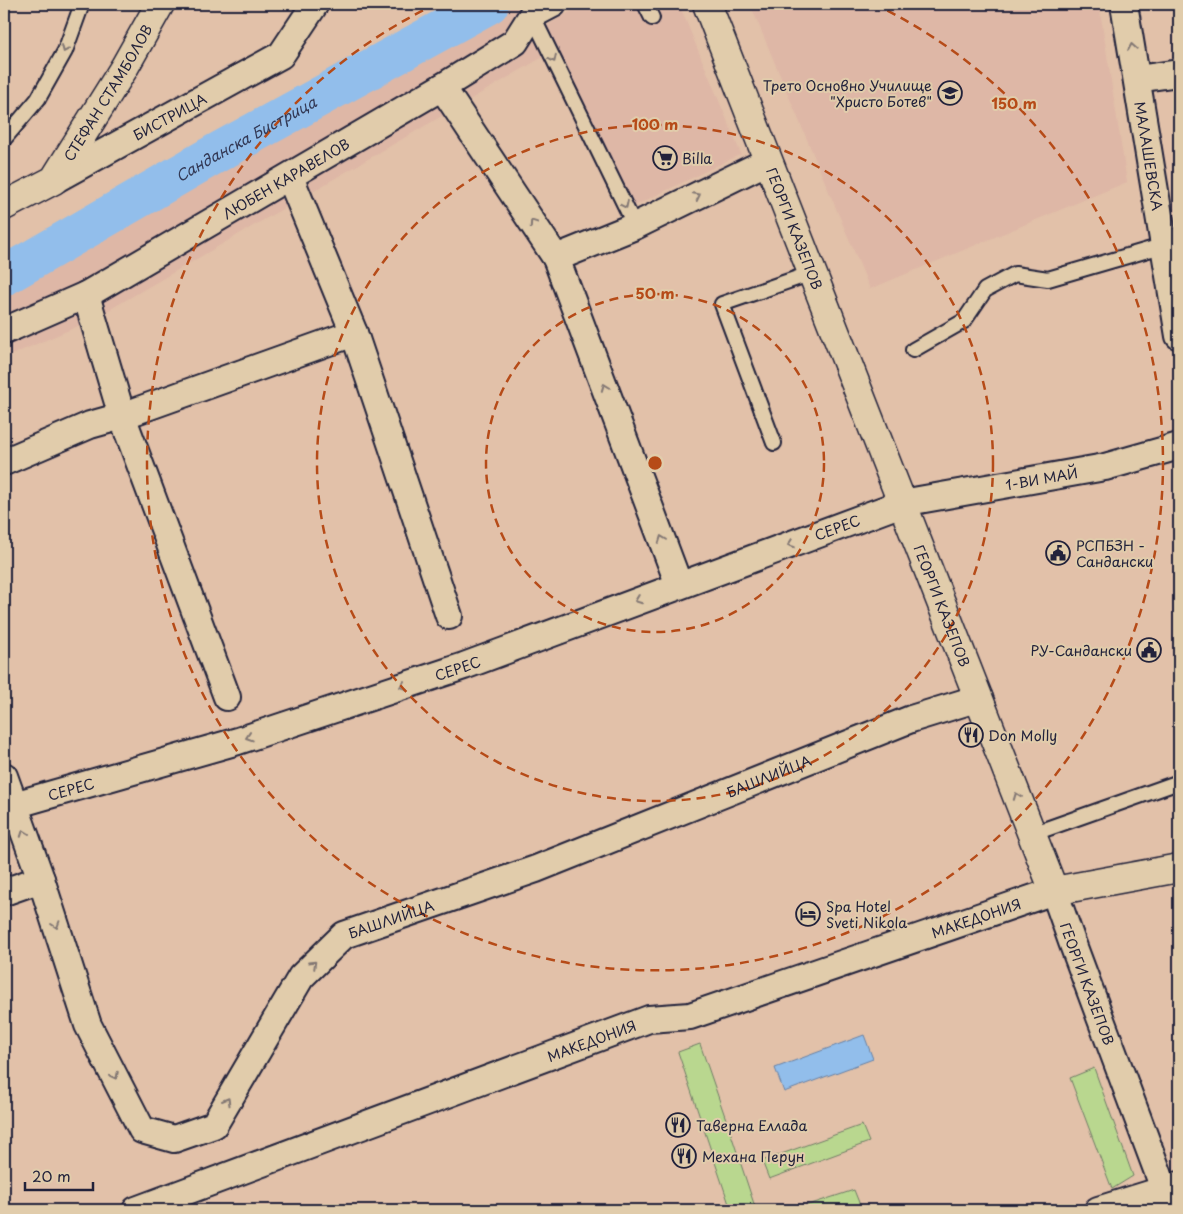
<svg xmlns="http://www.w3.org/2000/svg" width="1183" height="1214" font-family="'Playpen Sans',sans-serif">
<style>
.built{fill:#deb7a6}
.green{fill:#b9d78f;stroke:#6e7c65}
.water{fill:#92beeb;stroke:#6580a5}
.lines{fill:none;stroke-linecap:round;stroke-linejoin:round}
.river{stroke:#92beeb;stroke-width:40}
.lane-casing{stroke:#22223b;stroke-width:18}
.street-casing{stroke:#22223b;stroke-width:30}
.secondary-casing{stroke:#22223b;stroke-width:31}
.lane{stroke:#e1ccab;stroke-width:14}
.street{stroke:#e1ccab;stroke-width:26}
.secondary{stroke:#e1ccab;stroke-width:28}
.oneway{stroke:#827773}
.ring{fill:none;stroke:#b64b18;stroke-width:2.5;stroke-dasharray:9 6}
.labels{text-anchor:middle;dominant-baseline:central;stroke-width:4;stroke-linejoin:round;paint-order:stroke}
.poi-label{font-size:14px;fill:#22223b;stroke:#e1ccab;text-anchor:start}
.street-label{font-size:14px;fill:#22223b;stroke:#e1ccab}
.water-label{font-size:15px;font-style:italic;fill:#333955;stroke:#e1ccab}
.centre{fill:#b64b18;stroke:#e1ccab;stroke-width:2.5}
.ring-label{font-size:15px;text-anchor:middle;font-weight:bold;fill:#b64b18;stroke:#e1ccab;stroke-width:4;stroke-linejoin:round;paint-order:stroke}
</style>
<rect width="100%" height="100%" fill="#e2c1a9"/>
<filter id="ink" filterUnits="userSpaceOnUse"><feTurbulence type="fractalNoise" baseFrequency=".02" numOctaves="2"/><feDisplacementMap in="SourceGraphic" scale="10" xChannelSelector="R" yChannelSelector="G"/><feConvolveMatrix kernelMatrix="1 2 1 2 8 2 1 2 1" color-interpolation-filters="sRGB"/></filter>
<g filter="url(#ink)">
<g class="built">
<path d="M515 4 543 57 90 321 4 358V284L73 257Z"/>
<path d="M583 4H679L741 154 632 207 543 28Z"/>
<path d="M750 4H1099L1127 182 870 289Z"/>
</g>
<g class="green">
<path d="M700 1044 729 1128 756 1210H731L678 1052Z"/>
<path d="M1094 1068 1133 1176 1112 1189 1070 1078Z"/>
<path d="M862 1125 869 1142 769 1179 762 1161Z"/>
<path d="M854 1190 862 1210H793Z"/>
</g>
<path class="water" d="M864 1035 873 1059 784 1092 775 1068Z"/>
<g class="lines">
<path class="river" id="s1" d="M4 276 215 154 489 4"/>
<g class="lane-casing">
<g id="lane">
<path d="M645 4 652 18"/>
<path d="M532 15 635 226"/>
<path d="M4 139 38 99 65 51 82 4"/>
<path d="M913 350 964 321 985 290 1015 274 1048 279 1165 245"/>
<path d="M774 443 722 304 812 273"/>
<path d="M1032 834 1179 782"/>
</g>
</g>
<g class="street-casing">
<g id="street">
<path id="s2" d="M1124 4 1179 336"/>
<path d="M1137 79 1179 73"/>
<path d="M442 87 556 258 679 585"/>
<path d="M290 177 354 333 449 616"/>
<path id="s3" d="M54 180 281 55 315 4"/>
<path d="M556 258 635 226 768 161"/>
<path d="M86 295 122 416 227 697"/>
<path id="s4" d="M4 331 86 295 442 87 515 42 532 15 553 4"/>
<path d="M4 462 90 425 122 416 354 333"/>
<path id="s5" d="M4 776 41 879 88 1025 142 1130 174 1139 214 1125 301 977 344 935 536 869 911 719 979 698"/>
<path id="s6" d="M4 809 14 805 238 741 464 666 902 503 1105 467 1179 446"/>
<path d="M4 892 41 879"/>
<path id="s7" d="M136 1210 649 1019 690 1016 1054 891 1072 942 1172 1210"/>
<path d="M1098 1210 1179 1185"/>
</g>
</g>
<g class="secondary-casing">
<g id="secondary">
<path id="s8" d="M707 4 1054 891 1179 868"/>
<path id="s9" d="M4 206 54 180 124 68 160 4"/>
</g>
</g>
<use href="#lane" class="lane"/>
<use href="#street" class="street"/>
<use href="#secondary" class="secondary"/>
</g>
<defs><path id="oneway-chevron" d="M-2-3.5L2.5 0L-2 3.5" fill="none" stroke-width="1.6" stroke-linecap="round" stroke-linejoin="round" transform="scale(1.25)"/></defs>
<g class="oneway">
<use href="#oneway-chevron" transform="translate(1132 47) rotate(-100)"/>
<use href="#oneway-chevron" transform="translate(65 49) rotate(114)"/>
<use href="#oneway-chevron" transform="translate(553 59) rotate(64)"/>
<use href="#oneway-chevron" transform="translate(697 196) rotate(-26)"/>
<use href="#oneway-chevron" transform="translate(625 205) rotate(64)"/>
<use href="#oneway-chevron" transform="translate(533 223) rotate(-124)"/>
<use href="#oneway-chevron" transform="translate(605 387) rotate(-111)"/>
<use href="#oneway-chevron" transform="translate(662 539) rotate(-111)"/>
<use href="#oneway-chevron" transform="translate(791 544) rotate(160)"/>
<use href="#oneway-chevron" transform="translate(638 600) rotate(159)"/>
<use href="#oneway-chevron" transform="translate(403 686) rotate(162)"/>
<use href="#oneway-chevron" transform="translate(249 737) rotate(162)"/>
<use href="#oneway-chevron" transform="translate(1017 796) rotate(-111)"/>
<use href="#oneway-chevron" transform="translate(24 833) rotate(-110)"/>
<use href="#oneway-chevron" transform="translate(56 925) rotate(72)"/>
<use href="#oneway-chevron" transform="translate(313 964) rotate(-44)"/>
<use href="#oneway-chevron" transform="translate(115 1076) rotate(63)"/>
<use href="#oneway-chevron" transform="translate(227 1101) rotate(-60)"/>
</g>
</g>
<g class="ring">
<circle cx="655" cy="463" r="169"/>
<circle cx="655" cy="463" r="338"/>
<path d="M874 4A508 508 0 1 1 436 4"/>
</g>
<defs>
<g id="school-ring" transform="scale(1.25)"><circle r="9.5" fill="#e1ccab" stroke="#22223b" stroke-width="1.5"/><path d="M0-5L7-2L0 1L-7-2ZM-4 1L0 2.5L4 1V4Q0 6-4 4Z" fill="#22223b"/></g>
<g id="supermarket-ring" transform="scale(1.25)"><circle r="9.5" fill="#e1ccab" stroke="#22223b" stroke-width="1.5"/><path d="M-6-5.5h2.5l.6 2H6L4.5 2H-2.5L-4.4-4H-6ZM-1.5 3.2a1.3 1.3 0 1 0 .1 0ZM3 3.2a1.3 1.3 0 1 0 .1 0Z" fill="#22223b"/></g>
<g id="civic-ring" transform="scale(1.25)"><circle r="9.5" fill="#e1ccab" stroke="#22223b" stroke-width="1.5"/><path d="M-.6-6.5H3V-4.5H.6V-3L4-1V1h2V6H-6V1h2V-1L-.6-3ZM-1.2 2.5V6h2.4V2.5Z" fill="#22223b"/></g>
<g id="restaurant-ring" transform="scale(1.25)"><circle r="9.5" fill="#e1ccab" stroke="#22223b" stroke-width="1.5"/><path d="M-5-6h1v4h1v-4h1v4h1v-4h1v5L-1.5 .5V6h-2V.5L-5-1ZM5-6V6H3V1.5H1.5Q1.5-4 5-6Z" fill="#22223b"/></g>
<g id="hotel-ring" transform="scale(1.25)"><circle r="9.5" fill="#e1ccab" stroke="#22223b" stroke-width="1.5"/><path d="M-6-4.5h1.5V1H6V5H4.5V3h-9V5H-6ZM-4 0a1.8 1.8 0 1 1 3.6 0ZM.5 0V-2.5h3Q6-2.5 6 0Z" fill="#22223b"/></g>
</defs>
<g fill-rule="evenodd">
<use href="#school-ring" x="950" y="93"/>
<use href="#supermarket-ring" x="665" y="158"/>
<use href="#civic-ring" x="1058" y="553"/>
<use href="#civic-ring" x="1149" y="650"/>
<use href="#restaurant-ring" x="971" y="735"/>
<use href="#hotel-ring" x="808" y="914"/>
<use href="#restaurant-ring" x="678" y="1125"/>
<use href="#restaurant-ring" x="684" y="1156"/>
</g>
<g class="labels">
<g class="poi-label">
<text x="932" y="85" text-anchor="end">Трето Основно Училище<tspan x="932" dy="16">"Христо Ботев"</tspan></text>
<text x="682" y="158">Billa</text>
<text x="1076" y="545">РСПБЗН -<tspan x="1076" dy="16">Сандански</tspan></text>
<text x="1132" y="650" text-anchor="end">РУ-Сандански</text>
<text x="988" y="735">Don Molly</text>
<text x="826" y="906">Spa Hotel<tspan x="826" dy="16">Sveti Nikola</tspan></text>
<text x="696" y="1125">Таверна Еллада</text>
<text x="702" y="1156">Механа Перун</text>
</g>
<g class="street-label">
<text stroke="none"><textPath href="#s9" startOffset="159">СТЕФАН СТАМБОЛОВ</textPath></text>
<text stroke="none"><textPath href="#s3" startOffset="132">БИСТРИЦА</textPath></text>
<text stroke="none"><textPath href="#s2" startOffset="154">МАЛАШЕВСКА</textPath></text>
<text stroke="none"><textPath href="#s4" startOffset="321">ЛЮБЕН КАРАВЕЛОВ</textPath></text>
<text stroke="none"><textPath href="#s8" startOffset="241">ГЕОРГИ КАЗЕПОВ</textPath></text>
<text stroke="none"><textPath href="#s6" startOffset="1091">1-ВИ МАЙ</textPath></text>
<text stroke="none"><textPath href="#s6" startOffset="880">СЕРЕС</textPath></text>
<text stroke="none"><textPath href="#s8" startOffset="646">ГЕОРГИ КАЗЕПОВ</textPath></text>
<text stroke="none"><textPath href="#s6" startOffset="475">СЕРЕС</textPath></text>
<text stroke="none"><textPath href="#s5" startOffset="1142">БАШЛИЙЦА</textPath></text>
<text stroke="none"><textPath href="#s6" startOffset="70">СЕРЕС</textPath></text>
<text stroke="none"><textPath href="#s7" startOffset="891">МАКЕДОНИЯ</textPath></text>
<text stroke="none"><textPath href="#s5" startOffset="738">БАШЛИЙЦА</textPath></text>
<text stroke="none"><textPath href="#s7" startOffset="1072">ГЕОРГИ КАЗЕПОВ</textPath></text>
<text stroke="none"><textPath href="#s7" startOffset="486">МАКЕДОНИЯ</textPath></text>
</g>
<g class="water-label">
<text stroke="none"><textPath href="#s1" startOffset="278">Санданска Бистрица</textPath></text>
</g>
</g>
<circle cx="655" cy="463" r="8" class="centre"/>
<g class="ring-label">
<text x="1014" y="109">150 m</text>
<text x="655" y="130">100 m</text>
<text x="655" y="299">50 m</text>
</g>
<rect width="1183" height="1214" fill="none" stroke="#e1ccab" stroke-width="20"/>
<rect x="10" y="10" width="1163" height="1194" fill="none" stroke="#22223b" stroke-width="2" filter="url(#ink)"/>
<path d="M25 1182v8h68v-8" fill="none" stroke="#22223b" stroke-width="2.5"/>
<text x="32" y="1182" font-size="15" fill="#22223b" stroke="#e1ccab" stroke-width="4" paint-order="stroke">20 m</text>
</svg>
